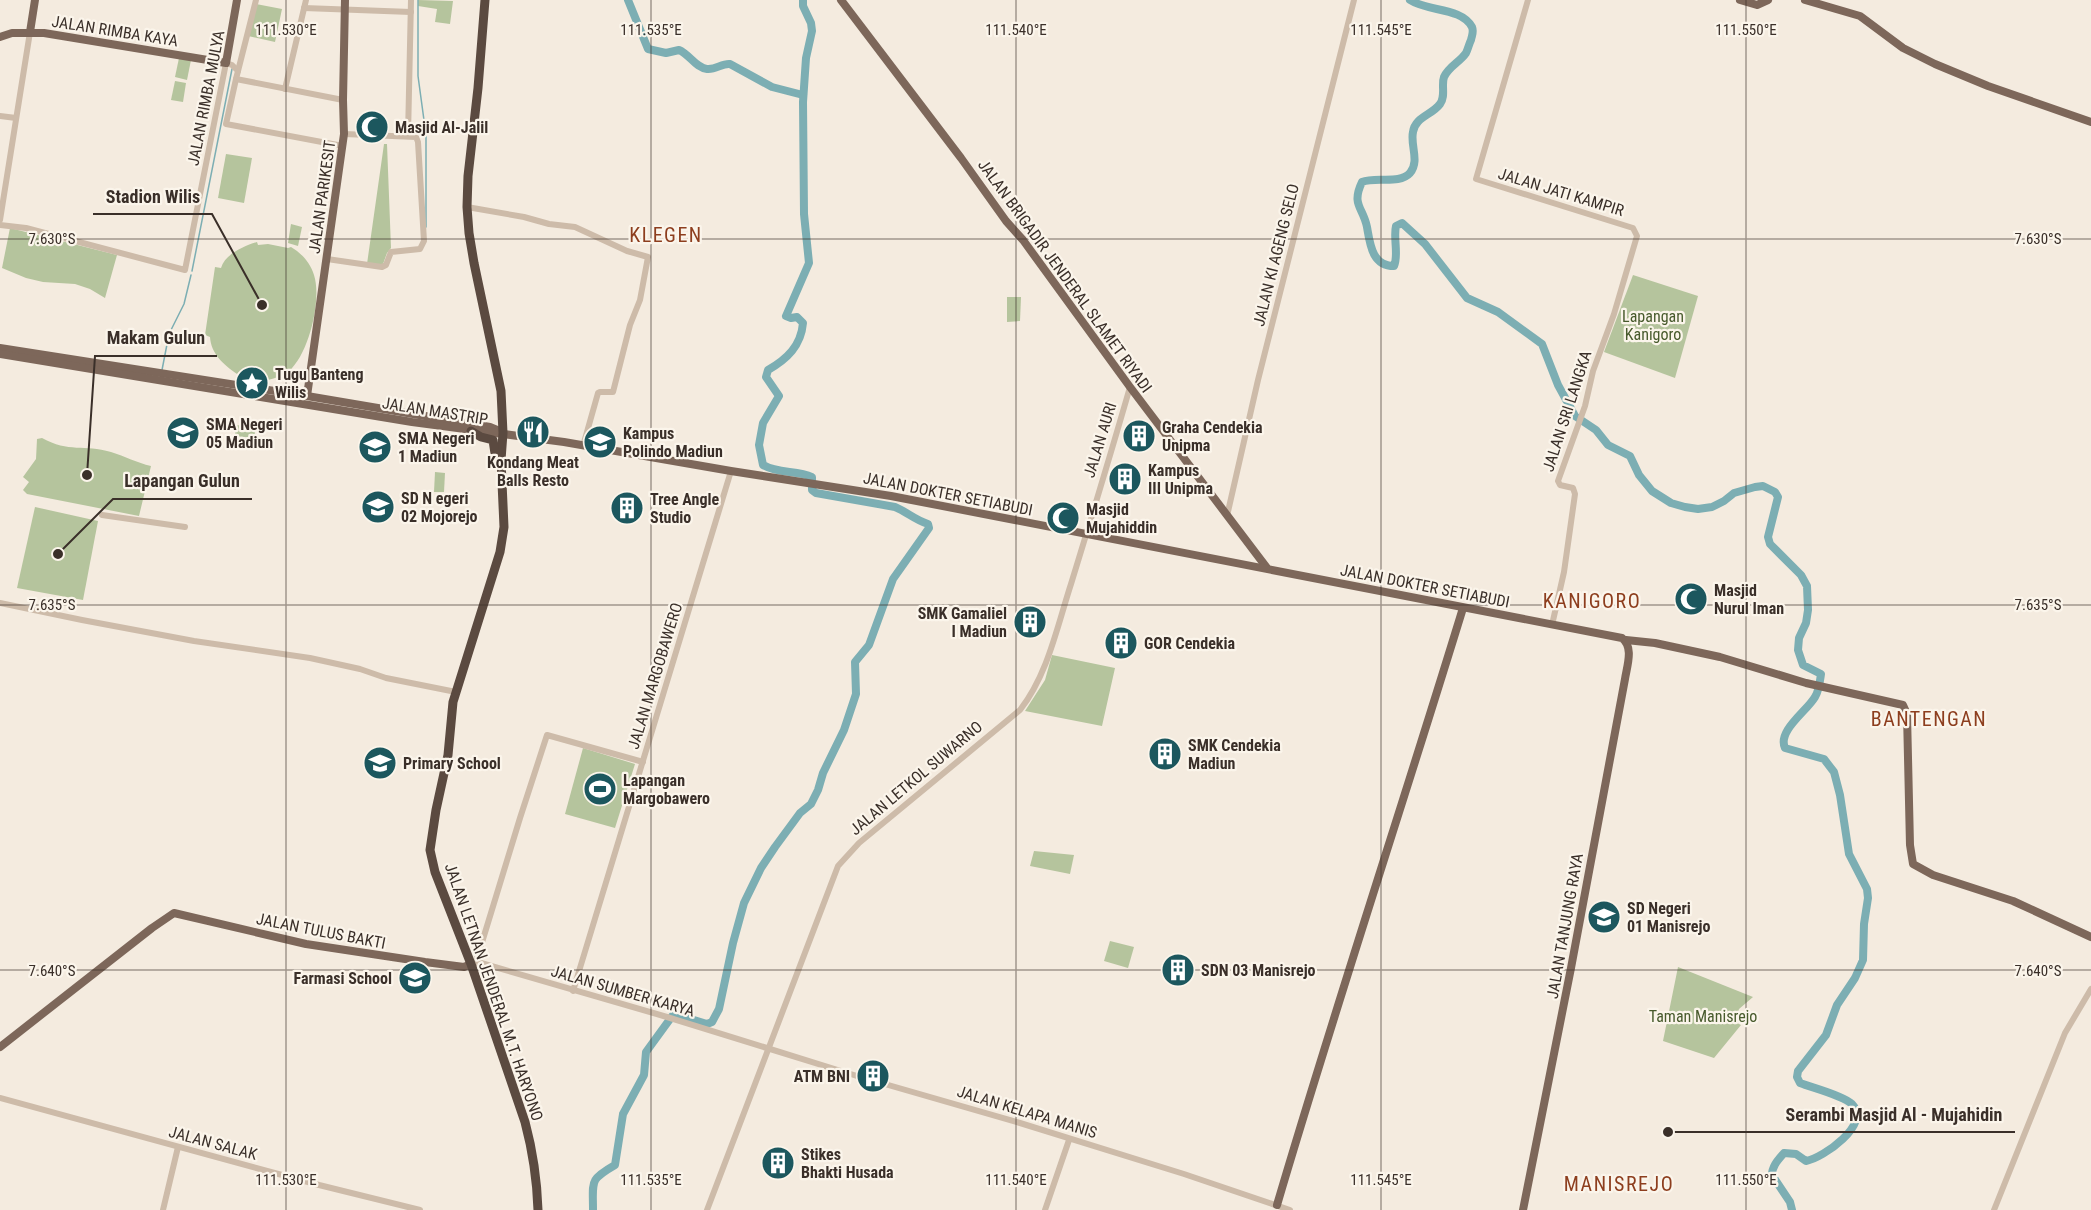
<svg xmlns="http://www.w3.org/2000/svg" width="2091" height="1210" font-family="'Roboto Condensed',sans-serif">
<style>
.green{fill:#b5c49d}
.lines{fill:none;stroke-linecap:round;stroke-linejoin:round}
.stream{stroke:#7caeb3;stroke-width:1.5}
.river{stroke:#7caeb3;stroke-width:8}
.minor{stroke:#cdbba9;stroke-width:6}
.major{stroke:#7d675a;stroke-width:8}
.highway{stroke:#5b4a40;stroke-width:9}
.ticks{fill:none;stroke:#3a2f29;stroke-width:1.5;stroke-opacity:0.45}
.labels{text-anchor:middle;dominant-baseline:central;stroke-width:4.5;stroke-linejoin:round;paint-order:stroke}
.street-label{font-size:16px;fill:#3a2f29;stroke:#fbf5eb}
.poi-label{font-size:16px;font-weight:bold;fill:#3a2f29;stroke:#fbf5eb;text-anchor:start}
.park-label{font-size:16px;fill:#475a2c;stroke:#fbf5eb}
.quarter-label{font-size:20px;letter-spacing:1.5px;fill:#8d3e1e;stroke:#fbf5eb}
.ticks-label{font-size:15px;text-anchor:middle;fill:#3a2f29;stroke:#fbf5eb;stroke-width:4.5;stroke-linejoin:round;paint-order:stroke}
.leader{fill:none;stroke:#3a2f29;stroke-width:2}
.callout-dot{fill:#3a2f29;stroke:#fbf5eb;stroke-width:2}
.callout-label{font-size:18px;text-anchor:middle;font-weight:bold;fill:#3a2f29;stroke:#fbf5eb;stroke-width:4.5;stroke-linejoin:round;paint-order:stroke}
</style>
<rect width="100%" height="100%" fill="#f4ebdf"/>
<g class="green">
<path d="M418 0 453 1 450 24 435 22 437 9 418 6Z"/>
<path d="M256 4 282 9 275 42 248 36Z"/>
<path d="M179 58 191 60 187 80 175 77Z"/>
<path d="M175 81 186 83 183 102 171 100Z"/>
<path d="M384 144H387L391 248 387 253 383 264H367Z"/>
<path d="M226 154 252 158 244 203 218 198Z"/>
<path d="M291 224 302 227 298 246 288 243Z"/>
<path d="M10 228 117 255 105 298 90 289 75 284 43 282 26 278 2 268Z"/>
<path d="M257 242 258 245 268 244 288 248 291 247C301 253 310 262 314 275 322 299 309 354 289 371 284 376 275 378 268 380L267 377H258L239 372 237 374C224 365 211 354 210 337L205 335 215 267 221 268C225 254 244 246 257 242Z"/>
<path d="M1633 275 1698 296 1675 378 1604 352Z"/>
<path d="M1007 297H1021L1020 321 1007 322Z"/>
<path d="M236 425 256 427 254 438 235 436Z"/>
<path d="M42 438C69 453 84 444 111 452 125 456 137 463 151 466L139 516 27 494 23 490 29 482 23 477 36 459 37 439Z"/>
<path d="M435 472 445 473 444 492H434Z"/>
<path d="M375 498 393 502 391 512 373 508Z"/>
<path d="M35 507 98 521 83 600 17 588Z"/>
<path d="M1052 655 1115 668 1102 726 1025 711 1045 680Z"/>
<path d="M583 748 635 764 615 828 565 814Z"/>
<path d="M1034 851 1074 855 1070 874 1030 866Z"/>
<path d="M1110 941 1134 947 1128 968 1104 961Z"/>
<path d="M1678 967 1753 997 1739 1009 1735 1022 1741 1025 1714 1058 1663 1041Z"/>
</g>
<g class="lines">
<g class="stream">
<path d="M418 0V76L426 135V227"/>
<path d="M192 271 232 69"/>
<path d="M162 370 169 334 184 304 191 275"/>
</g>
<g class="river">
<path d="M628 0 648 49 666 53 679 50C689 54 696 68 707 69 716 70 722 63 730 64L772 87 803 95"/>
<path d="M1410 0C1428 12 1461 7 1472 27 1474 32 1472 35 1471 40 1469 44 1468 49 1466 53 1460 62 1449 66 1444 77 1441 85 1446 96 1440 104 1432 115 1415 117 1413 132 1410 145 1420 161 1410 173 1399 185 1376 176 1362 182 1351 205 1363 207 1367 227 1370 244 1372 266 1394 266 1399 255 1393 238 1396 226L1402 223 1425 244 1467 298 1498 312 1542 344 1558 385 1575 416 1596 430 1608 445 1630 456 1639 475 1652 491 1671 503 1685 507 1698 509 1712 507 1724 501 1734 493 1755 487 1763 486 1775 492 1778 497 1768 537 1770 544 1801 575 1807 586 1808 610 1806 623 1799 638 1798 650 1803 665 1821 674C1820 681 1819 691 1815 697 1807 711 1777 731 1785 748L1824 759 1834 772 1840 795 1849 854 1867 889 1868 898 1864 924 1863 960 1855 978 1837 1005 1826 1035 1798 1071 1797 1077 1800 1083C1813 1088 1842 1095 1852 1104 1872 1124 1823 1158 1806 1161L1796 1154 1784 1153C1778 1160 1772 1166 1772 1175L1790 1202 1792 1210"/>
<path d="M593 1210C593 1181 589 1180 615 1165L623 1114 644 1075 646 1052 673 1015H677L707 1024 712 1022 719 1009 733 943 744 903 761 868 775 847 800 813 811 804 818 790 823 773 844 730 856 694 855 662 869 645 893 579 929 528 928 524C915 520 907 512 895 507L816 493 812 490V477C797 470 778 474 763 465L759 445 763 423 779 396 766 377 768 370C787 359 801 346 803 323L797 317 791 318 786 316 809 263 804 214 803 102 806 58 812 31 811 23 803 6V0"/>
</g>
<g class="minor">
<path d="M1528 0 1476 179 1633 228 1637 236 1614 314 1593 371 1585 406 1558 481 1560 485 1573 488 1575 494 1564 572 1552 625"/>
<path d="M304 8 411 12"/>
<path d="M238 71 256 0"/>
<path d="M236 79 226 124 343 146"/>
<path d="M285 89 306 0"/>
<path d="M0 116 16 118"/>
<path d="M408 136 411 0"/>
<path d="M467 207 524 217 549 224 575 227 627 251 648 257 640 300 630 325 613 392H600L598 393 583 446"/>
<path d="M0 220 30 32"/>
<path d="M0 225 26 228 185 270 226 63 232 65 238 71 236 79 343 100"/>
<path d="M327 259 382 267 386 265 391 252 420 249 424 241 418 142 416 137 344 134"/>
<path d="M102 515 185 527"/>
<path d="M1227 516 1258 380 1354 0"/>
<path d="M0 603 82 620 194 641 310 658 360 669 386 678 456 692"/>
<path d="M476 962 520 818 547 735 643 762"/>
<path d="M471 964 481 963 667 1017 857 1076 1020 1123 1184 1174 1290 1210"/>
<path d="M573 991 731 471"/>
<path d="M0 1098 319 1185 420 1210"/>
<path d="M163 1210 178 1147"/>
<path d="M707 1210 838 866 859 843 1020 710C1048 674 1057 627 1071 584 1091 519 1111 453 1130 387"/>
<path d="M1045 1210 1069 1140"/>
<path d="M1994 1210 2065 1033 2091 989"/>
</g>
<g class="major">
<path d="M841 0 961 158 1006 221 1023 240 1130 387 1267 568"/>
<path d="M1740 0 1757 5 1768 0"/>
<path d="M1805 0 1860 16 1903 48 1935 64 1988 86 2091 122"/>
<path d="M30 32 35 0"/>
<path d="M0 37 12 33H44L226 63 237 0"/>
<path d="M0 348 307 396 490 427 502 432"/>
<path d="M0 354 412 422 564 442 731 471 891 496 1622 638C1634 647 1627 666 1625 679L1571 968 1523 1210"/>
<path d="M307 396 344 134 343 100 345 0"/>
<path d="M1626 640 1655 643 1720 657 1806 683 1903 705 1907 714 1910 845 1913 864 1933 875 2013 901 2091 937"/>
<path d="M0 1047 152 928 174 913 306 944 425 962 464 967 471 964"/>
<path d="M1277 1205C1336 1005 1402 807 1463 608"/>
</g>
<g class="highway">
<path d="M485 0 478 88 468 176 467 207 469 233 474 263 501 391 503 433 501 460 504 527 500 552 453 702 448 755 436 810 430 850 435 872 471 964 525 1122C533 1152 537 1179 538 1210"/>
<path d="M471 431 481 437 493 440 496 460 501 462"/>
</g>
</g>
<path class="ticks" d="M286 0V1210M651 0V1210M1016 0V1210M1381 0V1210M1746 0V1210M0 239H2091M0 605H2091M0 970H2091"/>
<defs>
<g id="mosque-disc" transform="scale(1.725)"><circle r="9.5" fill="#1c575e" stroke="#fbf5eb"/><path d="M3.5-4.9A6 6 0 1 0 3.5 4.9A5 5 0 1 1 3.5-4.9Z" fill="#fff"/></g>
<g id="sight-disc" transform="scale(1.725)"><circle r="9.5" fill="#1c575e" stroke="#fbf5eb"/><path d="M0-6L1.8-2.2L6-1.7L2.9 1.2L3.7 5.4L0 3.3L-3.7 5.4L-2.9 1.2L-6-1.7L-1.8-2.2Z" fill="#fff"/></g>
<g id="restaurant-disc" transform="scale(1.725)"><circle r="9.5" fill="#1c575e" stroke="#fbf5eb"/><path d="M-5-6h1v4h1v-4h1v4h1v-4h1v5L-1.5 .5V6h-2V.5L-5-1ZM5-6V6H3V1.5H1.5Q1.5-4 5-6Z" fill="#fff"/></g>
<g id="school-disc" transform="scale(1.725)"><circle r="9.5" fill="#1c575e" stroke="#fbf5eb"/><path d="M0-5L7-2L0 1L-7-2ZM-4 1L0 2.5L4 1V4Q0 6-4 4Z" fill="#fff"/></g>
<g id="building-disc" transform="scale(1.725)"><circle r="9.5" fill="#1c575e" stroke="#fbf5eb"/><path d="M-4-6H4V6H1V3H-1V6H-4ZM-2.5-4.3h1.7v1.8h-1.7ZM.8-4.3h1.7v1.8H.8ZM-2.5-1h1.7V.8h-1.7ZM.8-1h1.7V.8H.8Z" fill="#fff"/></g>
<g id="stadium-disc" transform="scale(1.725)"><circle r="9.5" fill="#1c575e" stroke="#fbf5eb"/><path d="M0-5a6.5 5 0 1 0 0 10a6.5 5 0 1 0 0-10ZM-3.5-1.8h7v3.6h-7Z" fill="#fff"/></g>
</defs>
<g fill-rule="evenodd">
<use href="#mosque-disc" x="372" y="127"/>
<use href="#sight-disc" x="252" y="383"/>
<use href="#restaurant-disc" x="533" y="432"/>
<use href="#school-disc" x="183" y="433"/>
<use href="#building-disc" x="1139" y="436"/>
<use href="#school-disc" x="600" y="442"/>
<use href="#school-disc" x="375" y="447"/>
<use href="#building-disc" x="1125" y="479"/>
<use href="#school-disc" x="378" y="507"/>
<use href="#building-disc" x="627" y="508"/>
<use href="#mosque-disc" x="1063" y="518"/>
<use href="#mosque-disc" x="1691" y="599"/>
<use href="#building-disc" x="1030" y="622"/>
<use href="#building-disc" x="1121" y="643"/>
<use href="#building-disc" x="1165" y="754"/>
<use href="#school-disc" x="380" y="763"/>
<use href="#stadium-disc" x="600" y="789"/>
<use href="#school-disc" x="1604" y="917"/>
<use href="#building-disc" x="1178" y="970"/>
<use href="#school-disc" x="415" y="978"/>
<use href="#building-disc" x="873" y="1076"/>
<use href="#building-disc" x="778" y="1163"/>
</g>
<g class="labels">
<g class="street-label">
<text transform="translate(115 31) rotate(9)">JALAN RIMBA KAYA</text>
<text transform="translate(206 98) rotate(-79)">JALAN RIMBA MULYA</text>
<text transform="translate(1561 192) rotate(17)">JALAN JATI KAMPIR</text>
<text transform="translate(322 197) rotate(-82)">JALAN PARIKESIT</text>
<text transform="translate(1276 255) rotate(-76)">JALAN KI AGENG SELO</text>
<text transform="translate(1065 276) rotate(54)">JALAN BRIGADIR JENDERAL SLAMET RIYADI</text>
<text transform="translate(435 411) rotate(9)">JALAN MASTRIP</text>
<text transform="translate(1567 411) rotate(-72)">JALAN SRI LANGKA</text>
<text transform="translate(1100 440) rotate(-73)">JALAN AURI</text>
<text transform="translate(948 494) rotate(11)">JALAN DOKTER SETIABUDI</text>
<text transform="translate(1425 586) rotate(11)">JALAN DOKTER SETIABUDI</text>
<text transform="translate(655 676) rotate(-73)">JALAN MARGOBAWERO</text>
<text transform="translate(916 778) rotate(-40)">JALAN LETKOL SUWARNO</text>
<text transform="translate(1565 926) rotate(-80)">JALAN TANJUNG RAYA</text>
<text transform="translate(321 931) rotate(11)">JALAN TULUS BAKTI</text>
<text transform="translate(623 991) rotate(16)">JALAN SUMBER KARYA</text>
<text transform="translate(494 992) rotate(71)">JALAN LETNAN JENDERAL M.T. HARYONO</text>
<text transform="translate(1027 1112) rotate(17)">JALAN KELAPA MANIS</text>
<text transform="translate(213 1143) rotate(15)">JALAN SALAK</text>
</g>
<g class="poi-label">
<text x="395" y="127">Masjid Al-Jalil</text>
<text x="275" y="374">Tugu Banteng<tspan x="275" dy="18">Wilis</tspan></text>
<text x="206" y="424">SMA Negeri<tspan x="206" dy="18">05 Madiun</tspan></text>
<text x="1162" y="427">Graha Cendekia<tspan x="1162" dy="18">Unipma</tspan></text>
<text x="623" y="433">Kampus<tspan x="623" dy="18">Polindo Madiun</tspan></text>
<text x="398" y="438">SMA Negeri<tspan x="398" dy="18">1 Madiun</tspan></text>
<text x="533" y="462" text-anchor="middle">Kondang Meat<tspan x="533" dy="18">Balls Resto</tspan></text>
<text x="1148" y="470">Kampus<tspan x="1148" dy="18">III Unipma</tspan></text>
<text x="401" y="498">SD N egeri<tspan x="401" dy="18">02 Mojorejo</tspan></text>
<text x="650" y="499">Tree Angle<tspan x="650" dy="18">Studio</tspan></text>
<text x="1086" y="509">Masjid<tspan x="1086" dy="18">Mujahiddin</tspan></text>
<text x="1714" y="590">Masjid<tspan x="1714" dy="18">Nurul Iman</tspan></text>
<text x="1007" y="613" text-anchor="end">SMK Gamaliel<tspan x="1007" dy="18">I Madiun</tspan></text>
<text x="1144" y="643">GOR Cendekia</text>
<text x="1188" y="745">SMK Cendekia<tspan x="1188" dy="18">Madiun</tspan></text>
<text x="403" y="763">Primary School</text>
<text x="623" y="780">Lapangan<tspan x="623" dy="18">Margobawero</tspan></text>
<text x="1627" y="908">SD Negeri<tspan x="1627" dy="18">01 Manisrejo</tspan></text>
<text x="1201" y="970">SDN 03 Manisrejo</text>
<text x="392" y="978" text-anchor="end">Farmasi School</text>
<text x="850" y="1076" text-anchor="end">ATM BNI</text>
<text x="801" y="1154">Stikes<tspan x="801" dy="18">Bhakti Husada</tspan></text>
</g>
<g class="park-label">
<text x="1653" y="316">Lapangan<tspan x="1653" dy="18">Kanigoro</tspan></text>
<text x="1703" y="1016">Taman Manisrejo</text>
</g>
<g class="quarter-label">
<text x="666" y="235">KLEGEN</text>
<text x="1592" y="601">KANIGORO</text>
<text x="1929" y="719">BANTENGAN</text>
<text x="1619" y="1184">MANISREJO</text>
</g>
</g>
<g class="ticks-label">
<text x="286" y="35">111.530°E</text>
<text x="651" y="35">111.535°E</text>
<text x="1016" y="35">111.540°E</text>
<text x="1381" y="35">111.545°E</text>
<text x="1746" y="35">111.550°E</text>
<text x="52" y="244">7.630°S</text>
<text x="2038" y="244">7.630°S</text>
<text x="52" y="610">7.635°S</text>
<text x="2038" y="610">7.635°S</text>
<text x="52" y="976">7.640°S</text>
<text x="2038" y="976">7.640°S</text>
<text x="286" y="1185">111.530°E</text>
<text x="651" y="1185">111.535°E</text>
<text x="1016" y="1185">111.540°E</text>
<text x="1381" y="1185">111.545°E</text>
<text x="1746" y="1185">111.550°E</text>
</g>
<path class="leader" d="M262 305L212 214H93M87 475L95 356H217M58 554L113 499H252M1668 1132L1774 1132H2015"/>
<g class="callout-dot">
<circle cx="262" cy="305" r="6"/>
<circle cx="87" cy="475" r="6"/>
<circle cx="58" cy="554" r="6"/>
<circle cx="1668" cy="1132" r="6"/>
</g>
<g class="callout-label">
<text x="153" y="203">Stadion Wilis</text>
<text x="156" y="344">Makam Gulun</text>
<text x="182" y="487">Lapangan Gulun</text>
<text x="1894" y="1121">Serambi Masjid Al - Mujahidin</text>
</g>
</svg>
